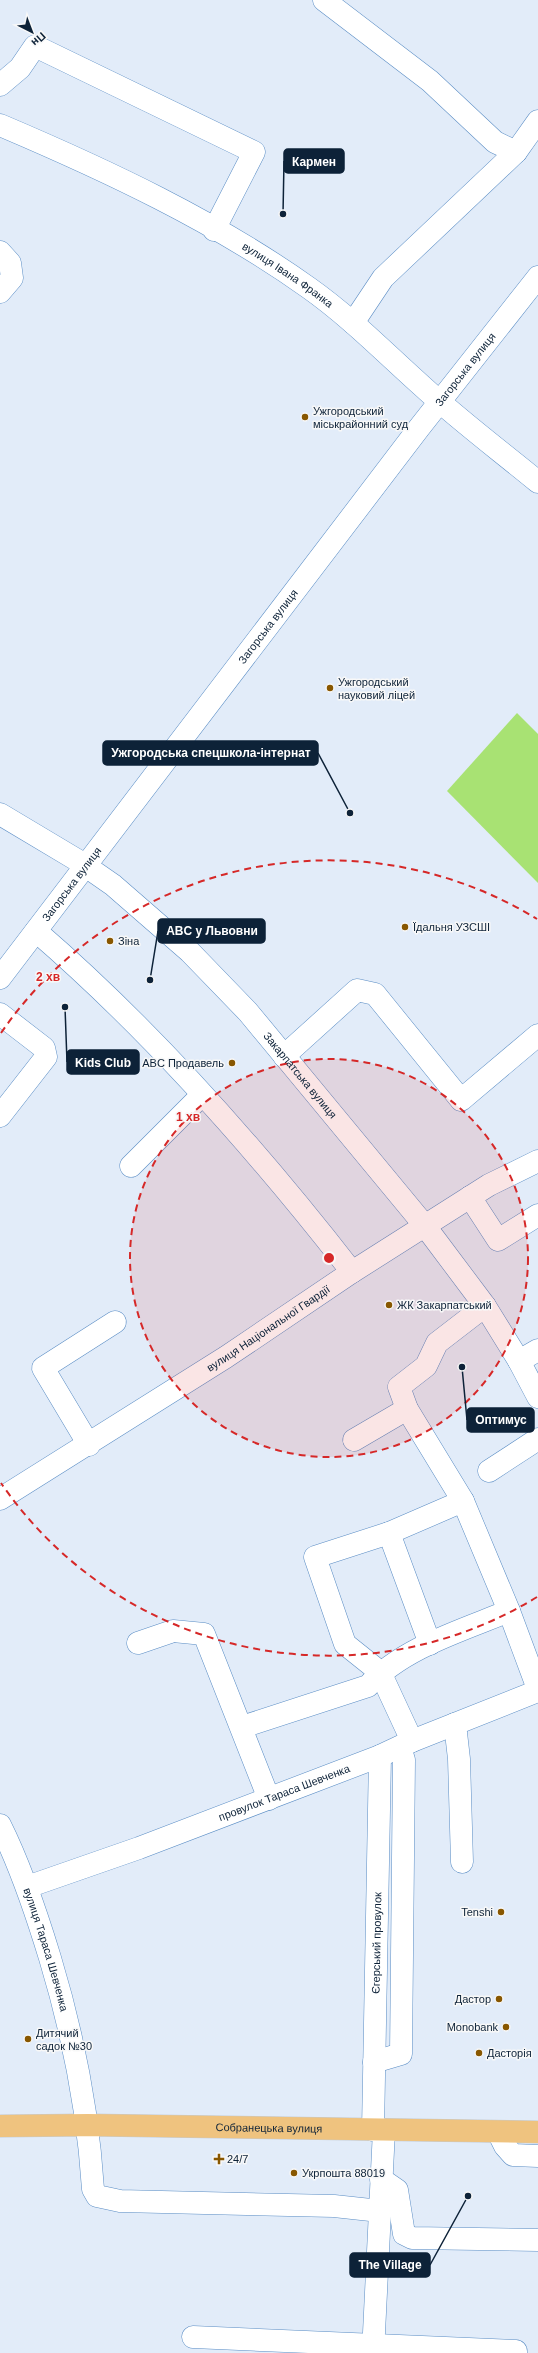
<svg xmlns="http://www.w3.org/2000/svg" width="538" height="2353" font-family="Arial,sans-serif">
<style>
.green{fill:#a8e273}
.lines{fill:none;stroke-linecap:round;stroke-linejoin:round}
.minor-casing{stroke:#5a8dc5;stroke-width:23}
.major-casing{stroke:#c5cacf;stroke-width:23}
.minor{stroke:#fff;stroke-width:22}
.major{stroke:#efc37f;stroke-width:22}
.ring{fill:none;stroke:#d62828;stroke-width:2;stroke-dasharray:7 5}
.poi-dot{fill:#885700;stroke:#f8f8f8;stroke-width:1.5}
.labels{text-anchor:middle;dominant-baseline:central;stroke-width:3;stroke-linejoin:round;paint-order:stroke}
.street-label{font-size:11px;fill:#0d2238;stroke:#f8f8f8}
.poi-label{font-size:11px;fill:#0d2238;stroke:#f8f8f8;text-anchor:start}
.centre{fill:#d62828;stroke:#f8f8f8;stroke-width:2}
.ring-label{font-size:12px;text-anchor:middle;font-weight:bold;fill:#d62828;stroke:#f8f8f8;stroke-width:3;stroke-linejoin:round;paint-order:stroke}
.leader{fill:none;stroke:#0d2238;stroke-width:1.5}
.callout-dot{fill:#0d2238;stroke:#f8f8f8;stroke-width:1.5}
.callout{fill:#0d2238;stroke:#0d2238;stroke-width:1.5}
.callout-label{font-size:12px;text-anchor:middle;font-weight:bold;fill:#fff}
</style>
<rect width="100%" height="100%" fill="#e2ecf9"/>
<path class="green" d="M517 713 538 734V883L447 791Z"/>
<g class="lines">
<g class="minor-casing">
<g id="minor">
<path d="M324 0 430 81 495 142 516 152"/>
<path d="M0 85 20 68 35 46 254 152 214 230"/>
<path id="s1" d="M0 125C106 170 215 221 309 288 350 317 385 353 422 386 459 420 499 450 538 482"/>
<path d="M0 252 10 263 12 278 0 292"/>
<path d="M353 323 383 278 516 152 538 121"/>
<path id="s2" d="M0 814 77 860 113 885 190 952 248 1012 425 1226 485 1306 519 1361 538 1397"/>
<path d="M36 931C153 1032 257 1150 352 1272"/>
<path id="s3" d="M0 978 419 428 538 277"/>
<path d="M0 1014 44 1048 46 1057 0 1116"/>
<path d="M284 1056 357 990 375 994 461 1100 538 1035"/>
<path d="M131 1166 202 1095"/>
<path d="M470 1197 498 1240 538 1215"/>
<path d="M485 1306 437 1343 426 1366 399 1387 407 1409 463 1501 509 1611 538 1689"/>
<path d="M519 1361 538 1350"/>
<path d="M354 1440 407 1409"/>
<path d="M89 1445 43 1368 115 1322"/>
<path d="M489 1471 538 1439"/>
<path id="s4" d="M0 1499 226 1357 352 1272 489 1185 538 1161"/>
<path d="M389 1533 430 1644"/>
<path d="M138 1643 173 1631 204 1634 269 1799"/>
<path d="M455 1724 459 1759 462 1862"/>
<path d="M242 1727 368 1686C402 1648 463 1630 509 1611"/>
<path d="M412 1741 380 1672 345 1644 315 1557 389 1533 463 1501"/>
<path id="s5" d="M0 1825C21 1867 36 1912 50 1958 73 2034 88 2110 93 2189L97 2196 120 2201 334 2206 380 2211"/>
<path id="s6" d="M27 1887 139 1848 380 1756 412 1741 538 1691"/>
<path d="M374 2062 401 2054 404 1760 400 1747"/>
<path id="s7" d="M373 2130 380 1756"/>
<path d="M498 2132 505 2146 513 2155 538 2156"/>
<path d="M381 2179 397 2190 404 2234 412 2238 538 2240"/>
<path d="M193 2337 516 2351V2353"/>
<path d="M373 2353 384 2130"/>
</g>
</g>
<g class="major-casing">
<g id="major">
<path id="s8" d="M0 2126 88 2125 538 2132"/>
</g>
</g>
<use href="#minor" class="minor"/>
<use href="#major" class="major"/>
</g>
<circle cx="329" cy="1258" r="199" fill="#d62828" fill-opacity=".12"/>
<g class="ring">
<circle cx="329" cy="1258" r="199"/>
<path d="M537 1597A398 398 0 0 1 1 1483M1 1033A398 398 0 0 1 537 919"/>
</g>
<g class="poi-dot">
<circle cx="305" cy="417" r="4"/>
<circle cx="330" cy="688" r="4"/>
<circle cx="405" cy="927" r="4"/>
<circle cx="110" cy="941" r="4"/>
<circle cx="232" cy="1063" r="4"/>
<circle cx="389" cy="1305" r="4"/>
<circle cx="501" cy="1912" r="4"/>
<circle cx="499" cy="1999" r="4"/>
<circle cx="506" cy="2027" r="4"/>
<circle cx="28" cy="2039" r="4"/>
<circle cx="479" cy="2053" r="4"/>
<path d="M217 2153h4v4h4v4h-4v4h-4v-4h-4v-4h4z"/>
<circle cx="294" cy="2173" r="4"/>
</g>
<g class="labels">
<g class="street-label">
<text stroke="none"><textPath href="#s1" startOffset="325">вулиця Івана Франка</textPath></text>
<text stroke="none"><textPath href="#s3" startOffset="766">Загорська вулиця</textPath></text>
<text stroke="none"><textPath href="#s3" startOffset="442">Загорська вулиця</textPath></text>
<text stroke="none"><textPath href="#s3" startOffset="118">Загорська вулиця</textPath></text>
<text stroke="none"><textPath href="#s2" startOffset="401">Закарпатська вулиця</textPath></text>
<text stroke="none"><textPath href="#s4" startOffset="318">вулиця Національної Гвардії</textPath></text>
<text stroke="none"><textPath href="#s6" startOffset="274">провулок Тараса Шевченка</textPath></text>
<text stroke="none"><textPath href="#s7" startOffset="187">Єгерський провулок</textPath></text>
<text stroke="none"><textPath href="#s5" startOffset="133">вулиця Тараса Шевченка</textPath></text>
<text stroke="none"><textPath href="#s8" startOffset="269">Собранецька вулиця</textPath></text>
</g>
<g class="poi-label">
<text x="313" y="411">Ужгородський<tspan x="313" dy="13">міськрайонний суд</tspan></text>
<text x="338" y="682">Ужгородський<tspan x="338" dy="13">науковий ліцей</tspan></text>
<text x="413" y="927">Їдальня УЗСШІ</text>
<text x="118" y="941">Зіна</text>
<text x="224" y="1063" text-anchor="end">ABC Продавель</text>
<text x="397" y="1305">ЖК Закарпатський</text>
<text x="493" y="1912" text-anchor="end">Tenshi</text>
<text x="491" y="1999" text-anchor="end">Дастор</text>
<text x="498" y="2027" text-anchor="end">Monobank</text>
<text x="36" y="2033">Дитячий<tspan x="36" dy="13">садок №30</tspan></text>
<text x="487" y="2053">Дасторія</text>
<text x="227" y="2159">24/7</text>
<text x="302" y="2173">Укрпошта 88019</text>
</g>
</g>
<circle cx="329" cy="1258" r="6" class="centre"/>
<g class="ring-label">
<text x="48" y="981">2 хв</text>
<text x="188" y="1121">1 хв</text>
</g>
<path class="leader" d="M283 214L284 161M350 813L318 753M150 980L158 931M65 1007L67 1062M462 1367L467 1420M468 2196L430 2265"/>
<g class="callout-dot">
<circle cx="283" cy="214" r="4"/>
<circle cx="350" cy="813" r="4"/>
<circle cx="150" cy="980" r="4"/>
<circle cx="65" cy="1007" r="4"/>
<circle cx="462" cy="1367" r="4"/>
<circle cx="468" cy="2196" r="4"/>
</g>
<g class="callout">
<rect x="284" y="149" width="60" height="24" rx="4"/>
<rect x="103" y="741" width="215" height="24" rx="4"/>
<rect x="158" y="919" width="107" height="24" rx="4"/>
<rect x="67" y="1050" width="72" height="24" rx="4"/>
<rect x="467" y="1408" width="67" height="24" rx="4"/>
<rect x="350" y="2253" width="80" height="24" rx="4"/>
</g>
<g class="callout-label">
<text x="314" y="166">Кармен</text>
<text x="211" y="757">Ужгородська спецшкола-інтернат</text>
<text x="212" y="935">ABC у Львовни</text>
<text x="103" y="1067">Kids Club</text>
<text x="501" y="1424">Оптимус</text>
<text x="390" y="2269">The Village</text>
</g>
<g transform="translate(32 32) rotate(138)" stroke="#f8f8f8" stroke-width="3" paint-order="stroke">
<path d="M0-3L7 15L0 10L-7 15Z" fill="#0d2238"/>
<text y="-6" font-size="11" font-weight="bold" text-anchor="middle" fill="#0d2238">Пн</text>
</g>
</svg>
